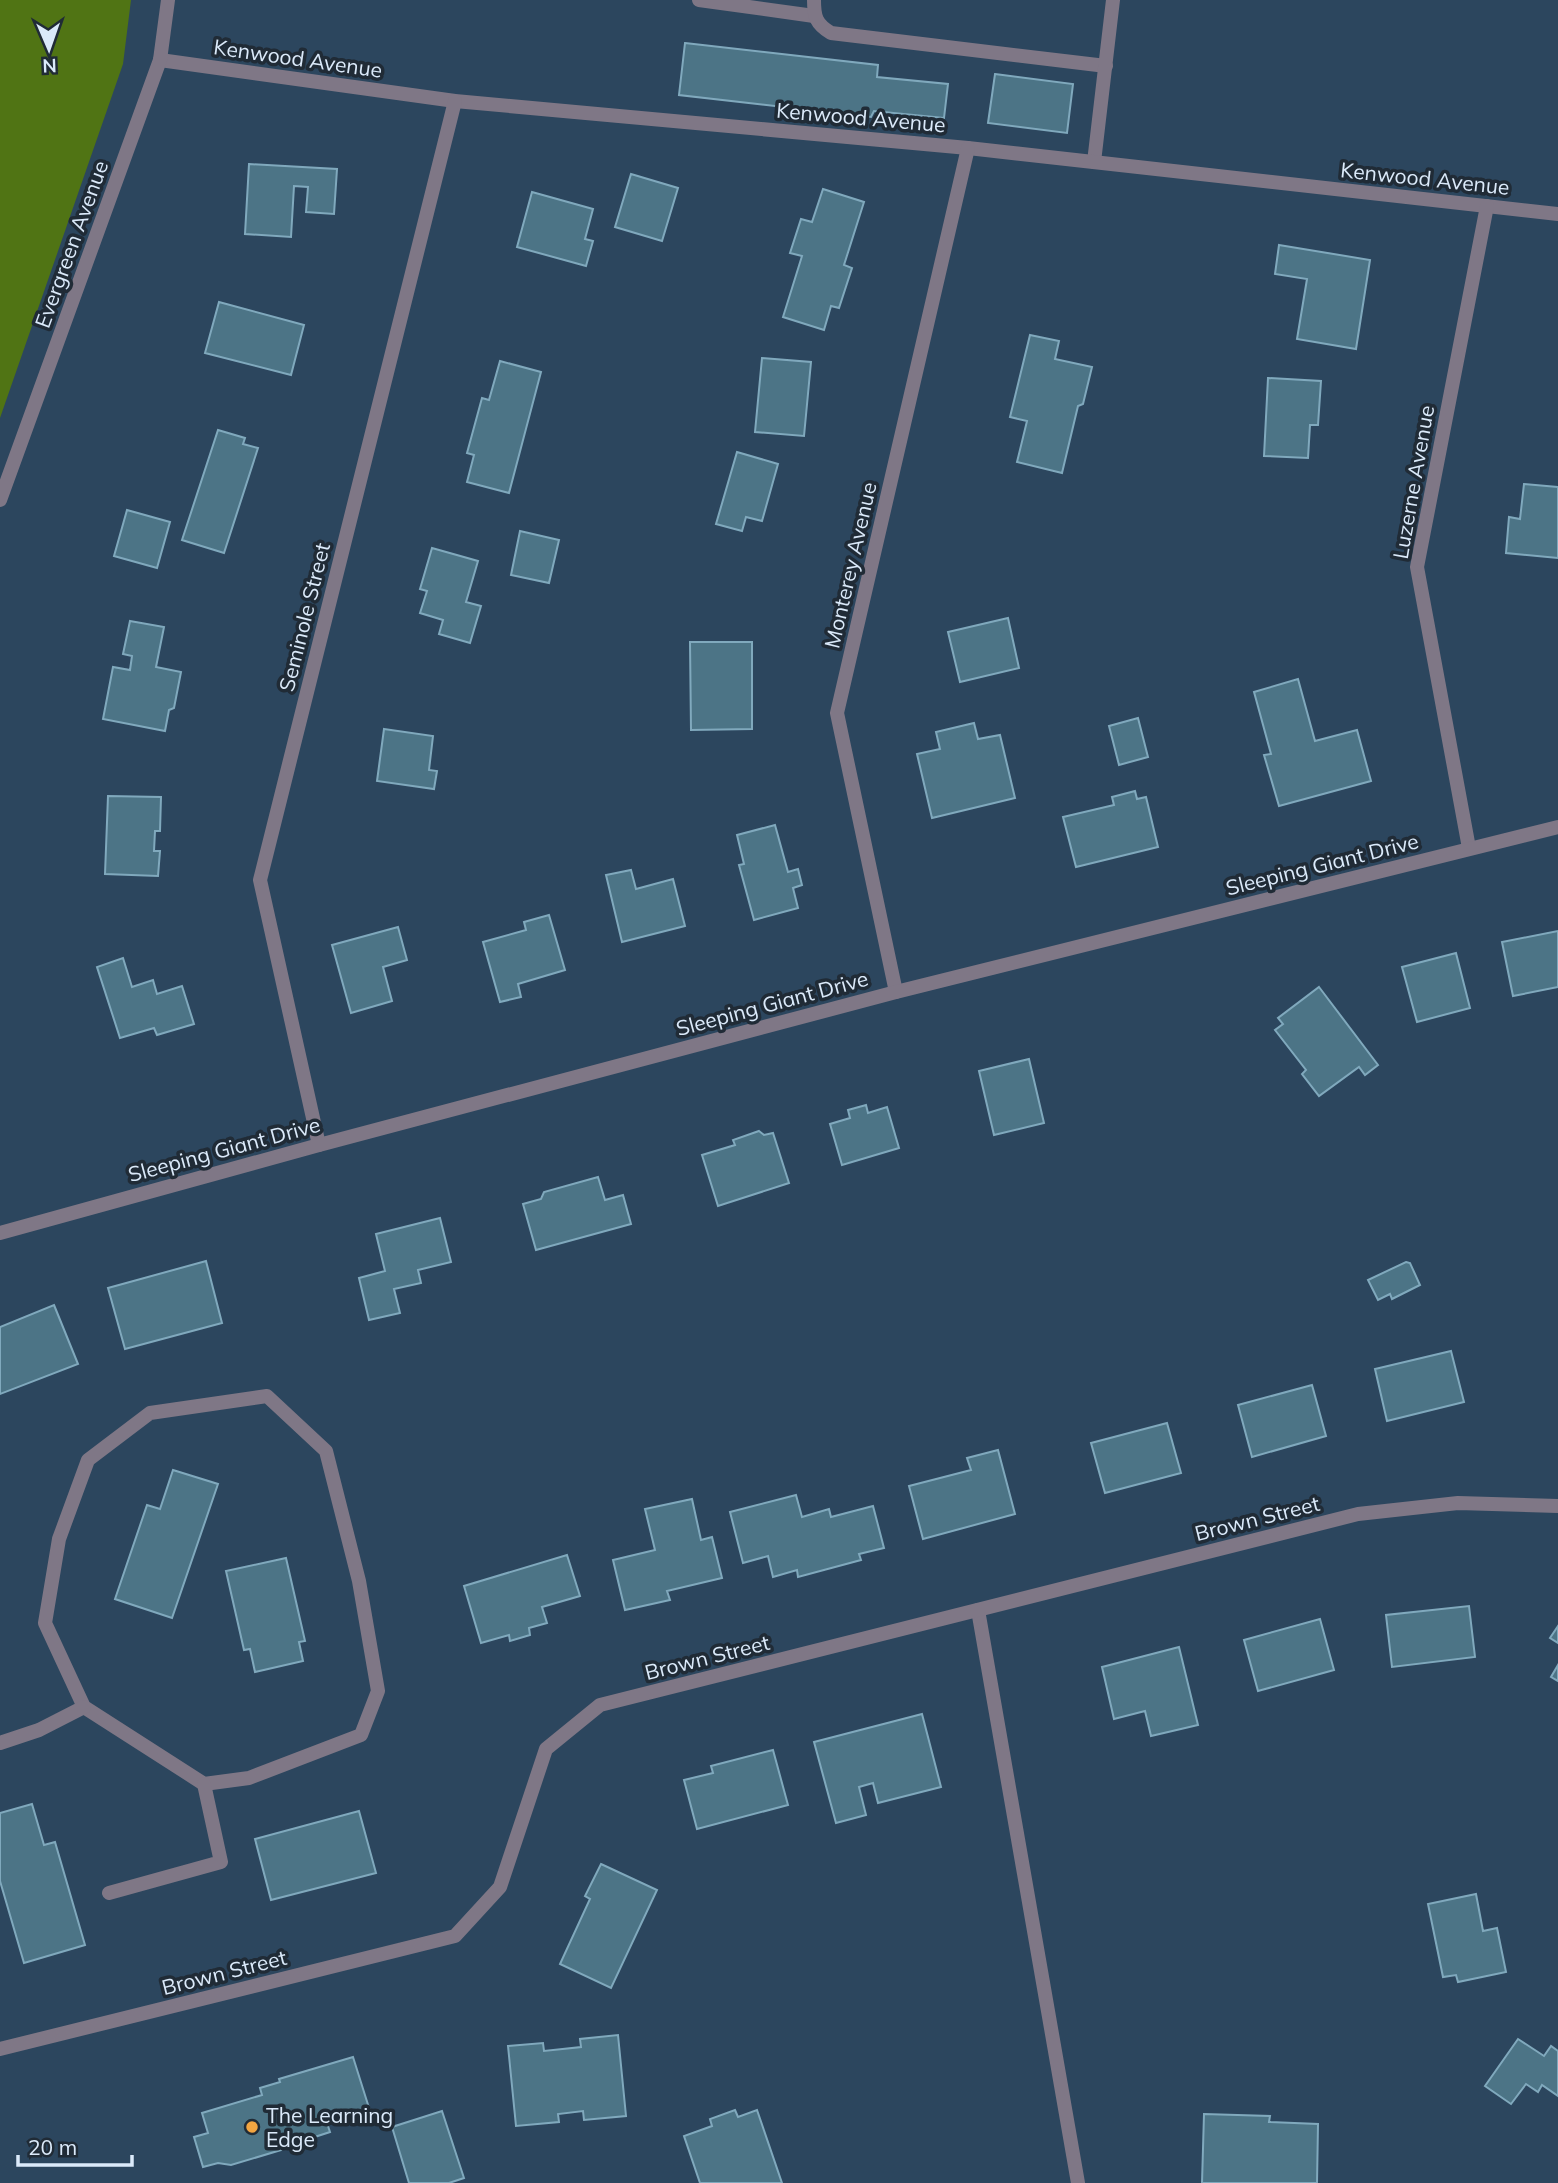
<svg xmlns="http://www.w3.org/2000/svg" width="1558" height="2183" font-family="Mulish,sans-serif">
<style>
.green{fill:#507414}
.building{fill:#4c7486;stroke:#80a9bd;stroke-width:2}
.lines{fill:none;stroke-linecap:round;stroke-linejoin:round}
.lane{stroke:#7f7786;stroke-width:14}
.street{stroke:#7f7786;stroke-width:14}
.poi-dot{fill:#f2a541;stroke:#202b36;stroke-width:2.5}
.labels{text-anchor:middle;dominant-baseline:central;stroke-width:7;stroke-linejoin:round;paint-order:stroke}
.street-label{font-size:21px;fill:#dbeafa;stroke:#202b36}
.poi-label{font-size:21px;fill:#dbeafa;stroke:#202b36;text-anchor:start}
</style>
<rect width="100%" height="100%" fill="#2c465e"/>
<path class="green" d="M0 0H131L123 64 0 418Z"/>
<g class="building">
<path d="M685 43 878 65 877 77 948 84 944 118 874 111 871 117 679 95Z"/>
<path d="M995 74 1073 84 1067 133 988 123Z"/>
<path d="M249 164 337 169 334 214 306 212 308 187 294 186 291 237 245 234Z"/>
<path d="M631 174 678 188 662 241 615 227Z"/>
<path d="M823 189 864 202 844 265 852 268 839 308 831 306 824 330 783 317 802 256 790 253 801 219 812 222Z"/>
<path d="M532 192 593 209 585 239 593 241 586 266 517 247Z"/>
<path d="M1279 245 1370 260 1356 349 1297 339 1307 279 1275 274Z"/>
<path d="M219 302 304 325 291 375 205 353Z"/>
<path d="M1030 335 1059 341 1055 359 1092 367 1083 404 1078 406 1062 473 1017 462 1027 421 1010 417Z"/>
<path d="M762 358 811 362 804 436 755 432Z"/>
<path d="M500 361 541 372 509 493 467 482 474 455 467 453 482 398 489 400Z"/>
<path d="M1268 378 1321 381 1318 425H1310L1308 458 1264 456Z"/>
<path d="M218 430 245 438 243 444 258 448 224 553 182 540Z"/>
<path d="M737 452 778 464 762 521 746 517 742 531 716 524Z"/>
<path d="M1524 484 1558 487V558L1506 553 1509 517 1520 519Z"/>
<path d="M127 510 170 522 157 568 114 556Z"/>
<path d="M520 531 559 540 549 583 511 575Z"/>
<path d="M432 548 478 561 466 602 481 606 470 643 439 634 443 620 420 613 427 591 420 589Z"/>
<path d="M1008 618 1019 668 960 682 948 632Z"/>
<path d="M130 621 164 627 156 667 181 672 174 708 169 710 165 731 103 719 113 667 130 670 132 656 123 654Z"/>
<path d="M690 642H752V729L691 730Z"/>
<path d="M1298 679 1315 741 1357 730 1371 781 1279 806 1264 755 1271 754 1254 692Z"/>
<path d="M1138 718 1148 757 1119 765 1109 726Z"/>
<path d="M974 723 978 739 1000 735 1015 798 932 818 917 754 940 749 936 732Z"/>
<path d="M384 729 433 736 429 770 437 771 434 789 377 781Z"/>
<path d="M1135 791 1137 799 1146 797 1158 847 1076 867 1063 817 1114 805 1112 797Z"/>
<path d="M108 796 161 797 160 831H155L154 851H160L158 876 105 874Z"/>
<path d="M775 825 788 872 798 869 802 885 793 888 798 908 754 920 739 865 744 864 737 835Z"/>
<path d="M631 870 636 889 673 879 685 926 622 942 606 875Z"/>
<path d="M549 915 565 970 518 984 521 997 500 1002 483 942 526 930 524 922Z"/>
<path d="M398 927 407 960 383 967 392 1001 351 1013 332 945Z"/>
<path d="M1558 931V987L1513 996 1502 942Z"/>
<path d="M1456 953 1470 1008 1417 1022 1402 967Z"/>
<path d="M123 958 132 987 153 980 157 994 182 986 194 1024 157 1035 154 1028 120 1038 97 967Z"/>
<path d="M1319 987 1378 1065 1365 1075 1359 1067 1319 1096 1302 1074 1306 1070 1275 1030 1283 1024 1278 1018Z"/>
<path d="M1029 1059 1044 1123 994 1135 979 1071Z"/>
<path d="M866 1105 868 1113 887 1107 899 1148 842 1165 830 1124 850 1118 848 1110Z"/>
<path d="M759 1131 764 1135 773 1133 789 1183 718 1206 702 1155 735 1145 733 1140Z"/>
<path d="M598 1177 605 1200 623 1195 631 1224 536 1250 523 1204 541 1199 544 1192Z"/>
<path d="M440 1218 451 1262 418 1270 421 1283 394 1289 400 1313 369 1320 359 1278 385 1271 376 1234Z"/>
<path d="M206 1261 222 1323 125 1349 108 1288Z"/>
<path d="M1406 1262 1410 1263 1420 1285 1392 1299 1390 1294 1378 1300 1368 1280Z"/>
<path d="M54 1305 78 1364 0 1394V1327Z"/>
<path d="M1451 1351 1464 1402 1387 1421 1375 1369Z"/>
<path d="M1312 1385 1326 1436 1252 1457 1238 1405Z"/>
<path d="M1167 1423 1181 1473 1105 1493 1091 1443Z"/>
<path d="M998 1450 1015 1514 923 1539 909 1486 971 1470 967 1458Z"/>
<path d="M173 1470 218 1484 172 1618 115 1599 147 1505 160 1509Z"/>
<path d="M796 1495 802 1517 829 1509 831 1517 873 1506 884 1548 859 1554 861 1560 798 1577 797 1570 773 1577 768 1556 743 1563 730 1512Z"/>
<path d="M692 1499 701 1540 712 1537 722 1578 667 1591 670 1600 625 1610 613 1560 655 1550 645 1509Z"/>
<path d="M567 1555 580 1596 542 1607 547 1623 529 1628 530 1635 510 1641 509 1635 481 1643 464 1586Z"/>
<path d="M286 1558 305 1641 299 1642 303 1661 255 1672 250 1649 244 1650 226 1571Z"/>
<path d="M1469 1606 1475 1657 1392 1667 1386 1615Z"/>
<path d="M1320 1619 1334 1670 1258 1691 1244 1640Z"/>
<path d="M1558 1626V1643L1550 1638Z"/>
<path d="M1179 1647 1198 1725 1151 1736 1145 1711 1114 1719 1102 1667Z"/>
<path d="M1558 1665V1681L1551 1677Z"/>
<path d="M922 1714 941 1787 878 1803 873 1783 859 1787 866 1815 836 1823 814 1742Z"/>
<path d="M773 1750 788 1805 697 1829 684 1780 713 1773 711 1766Z"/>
<path d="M32 1804 44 1845 55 1842 85 1945 24 1963 0 1881V1813Z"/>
<path d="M359 1811 376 1873 271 1900 255 1839Z"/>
<path d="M601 1864 657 1890 611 1988 560 1964 590 1899 585 1896Z"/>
<path d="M1476 1894 1483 1931 1497 1928 1506 1972 1458 1982 1456 1975 1443 1977 1428 1904Z"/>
<path d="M618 2035 626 2116 584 2120 583 2111 558 2114 559 2122 516 2126 508 2046 543 2043 544 2051 581 2047 580 2039Z"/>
<path d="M1518 2039 1544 2056 1551 2046 1558 2051V2096L1542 2085 1538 2092 1526 2084 1511 2104 1485 2086Z"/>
<path d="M353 2057 370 2111 327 2123 330 2132 296 2143 293 2135 278 2139 281 2150 231 2165 218 2163 203 2167 194 2137 208 2133 202 2113 262 2095 260 2088 280 2082 279 2079Z"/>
<path d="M735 2110 738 2117 757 2110 782 2183H700L684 2136 712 2126 710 2119Z"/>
<path d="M442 2111 464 2178 449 2183H409L392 2127Z"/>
<path d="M1204 2114 1270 2116 1269 2122 1318 2124 1317 2183H1202Z"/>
</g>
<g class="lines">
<g class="lane">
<path d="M699 0 814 16"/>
<path d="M814 0C814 17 816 24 831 33L1106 66"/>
<path d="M1094 162 1113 0"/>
<path d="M267 1396 326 1451 359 1581 378 1691 361 1735 249 1778 204 1784 84 1707 45 1623 59 1539 88 1460 150 1413Z"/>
<path d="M978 1610 1078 2183"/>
<path d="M0 1743 39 1730 84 1707"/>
<path d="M109 1893 221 1862 204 1784"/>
</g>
<g class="street">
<path d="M160 60 455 101 968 148 1558 214"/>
<path d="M0 500 160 60 168 0"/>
<path d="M1469 848 1417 567 1487 206"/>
<path d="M896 992 837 713 968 148"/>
<path d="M319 1145 260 880 455 101"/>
<path d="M0 1233 319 1145 896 992 1558 827"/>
<path d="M0 2049 455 1936 500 1887 546 1749 600 1705 1358 1514 1458 1503 1558 1506"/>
</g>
</g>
<circle class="poi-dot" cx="252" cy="2127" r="7"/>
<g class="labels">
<g class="street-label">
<text transform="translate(298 58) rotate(8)">Kenwood Avenue</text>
<text transform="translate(861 117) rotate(5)">Kenwood Avenue</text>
<text transform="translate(1425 178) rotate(6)">Kenwood Avenue</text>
<text transform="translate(71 244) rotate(-70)">Evergreen Avenue</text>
<text transform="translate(1413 482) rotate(-80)">Luzerne Avenue</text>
<text transform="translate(850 565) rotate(-77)">Monterey Avenue</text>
<text transform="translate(304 617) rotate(-76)">Seminole Street</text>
<text transform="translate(1322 864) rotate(-14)">Sleeping Giant Drive</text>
<text transform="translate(772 1003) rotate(-15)">Sleeping Giant Drive</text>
<text transform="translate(224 1149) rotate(-15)">Sleeping Giant Drive</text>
<text transform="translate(1257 1518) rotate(-14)">Brown Street</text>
<text transform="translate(707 1657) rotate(-14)">Brown Street</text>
<text transform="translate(224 1972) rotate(-14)">Brown Street</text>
</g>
<g class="poi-label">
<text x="266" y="2115">The Learning<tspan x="266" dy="24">Edge</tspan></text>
</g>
</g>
<g transform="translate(49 49) rotate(178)" stroke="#202b36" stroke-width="5" paint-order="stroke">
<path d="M0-5L12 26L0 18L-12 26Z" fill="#dbeafa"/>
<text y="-10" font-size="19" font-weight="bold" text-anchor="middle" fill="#dbeafa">N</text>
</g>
<path d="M18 2155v10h114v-10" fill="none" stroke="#dbeafa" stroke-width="3.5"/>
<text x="28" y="2155" font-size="21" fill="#dbeafa" stroke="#202b36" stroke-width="5" paint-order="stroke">20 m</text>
</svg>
